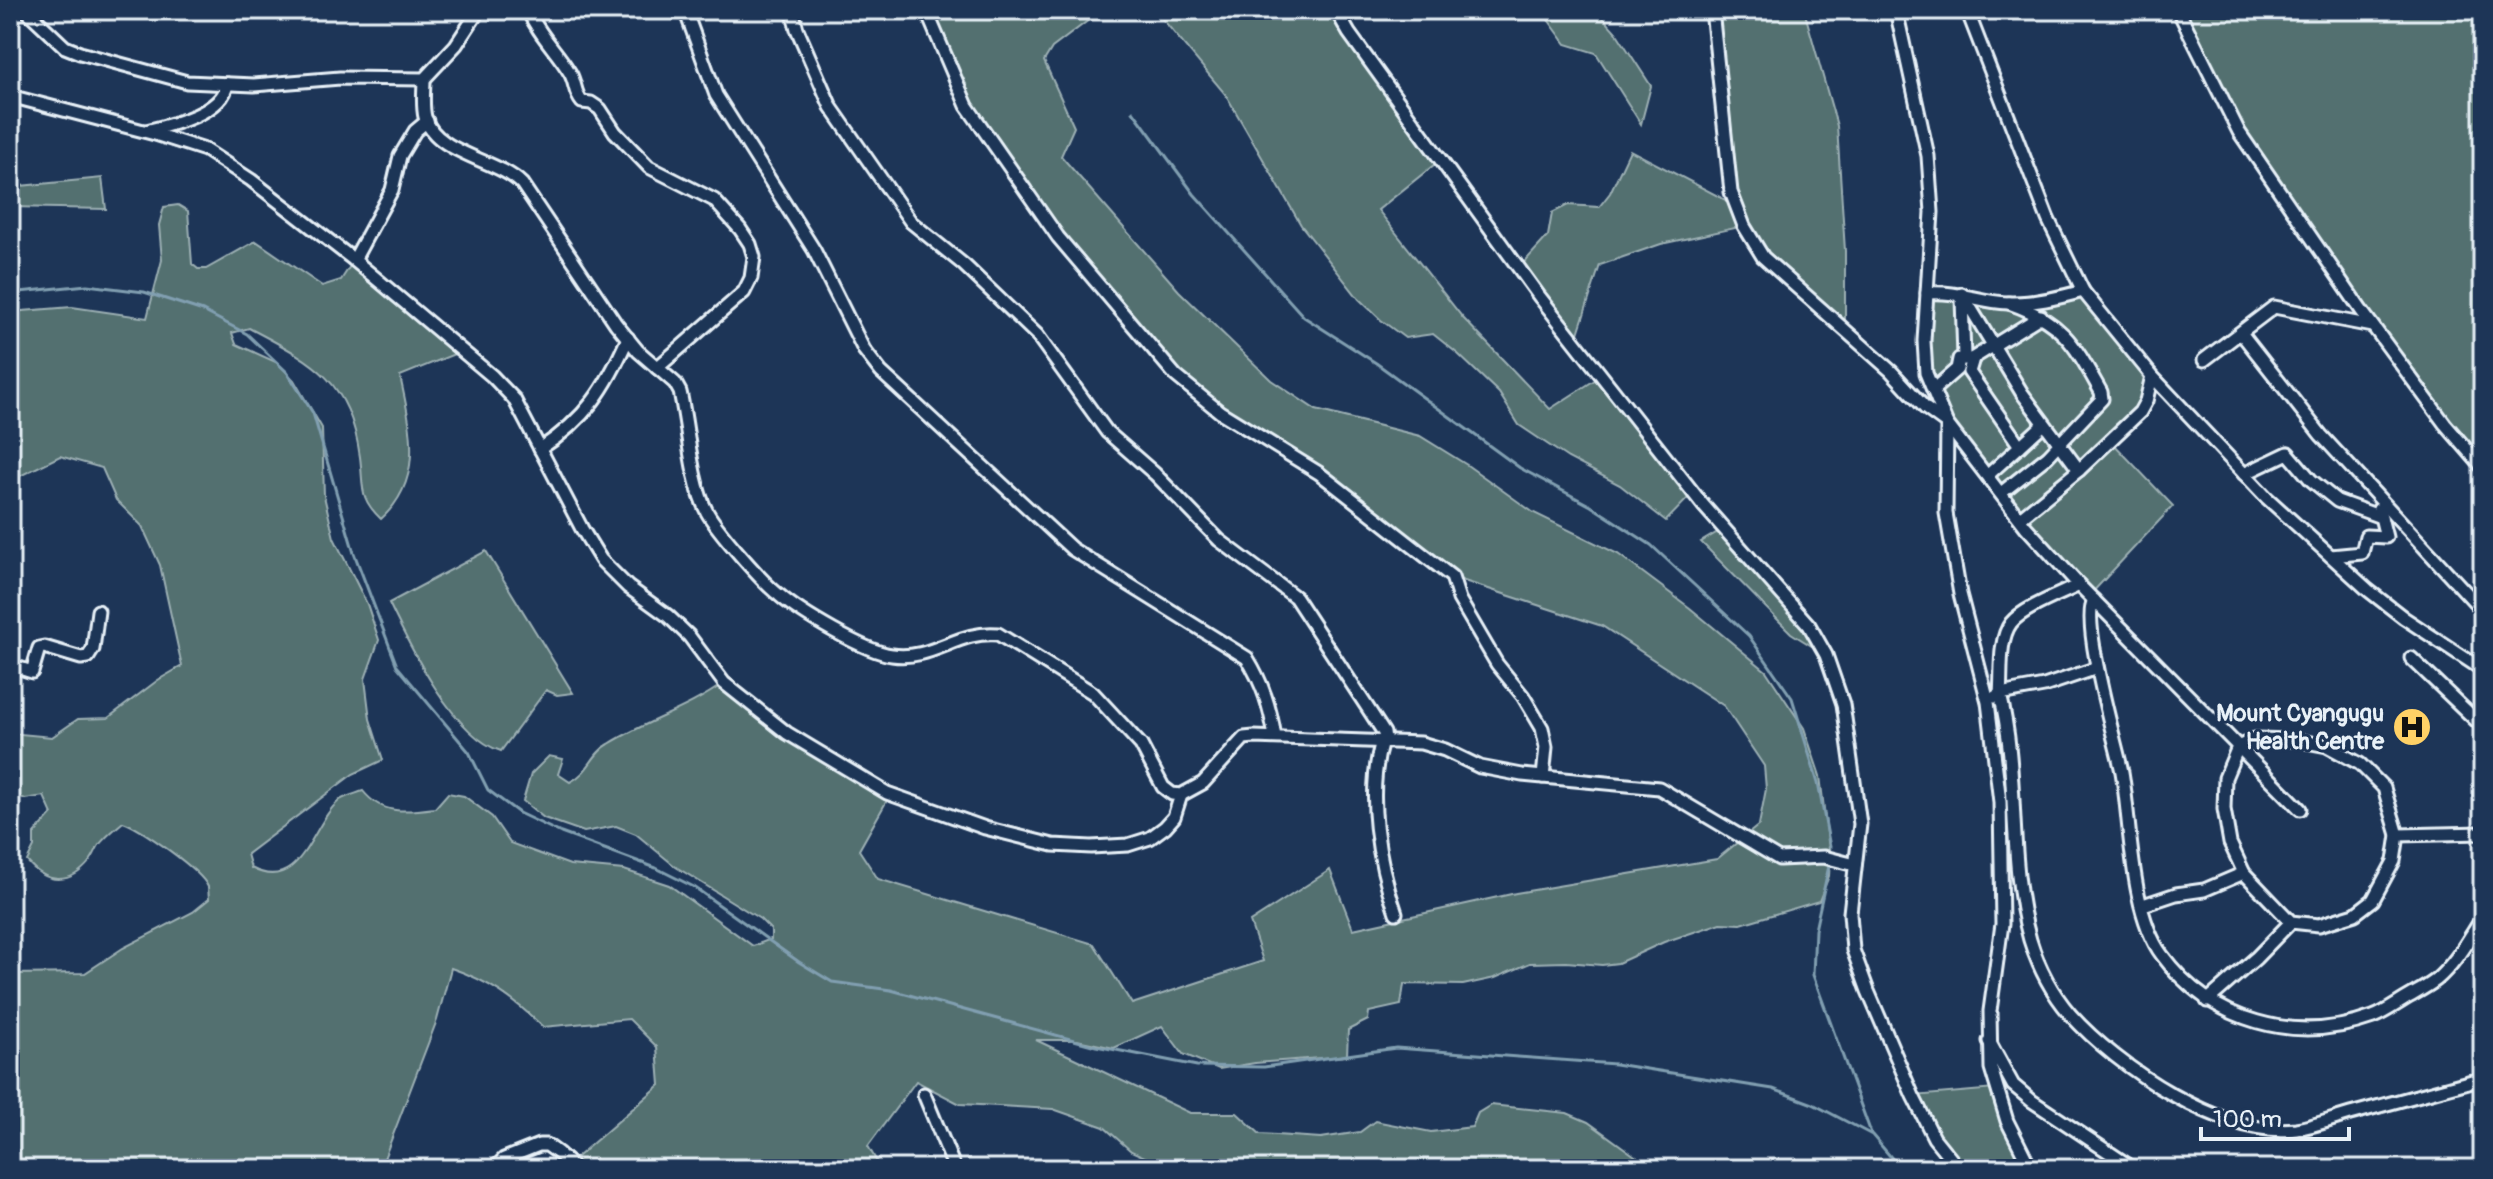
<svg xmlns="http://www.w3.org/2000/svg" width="2493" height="1179" font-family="Pangolin,sans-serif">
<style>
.green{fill:#527070;stroke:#9db0b4;stroke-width:2}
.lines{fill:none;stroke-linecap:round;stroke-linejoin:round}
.stream{stroke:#819fb1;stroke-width:3}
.street-casing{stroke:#e8f1f8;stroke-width:17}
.street{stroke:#1d3557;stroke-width:11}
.labels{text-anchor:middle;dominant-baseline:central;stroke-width:6;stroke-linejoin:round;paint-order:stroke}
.poi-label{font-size:24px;font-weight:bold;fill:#e8f1f8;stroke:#1d3557;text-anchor:end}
</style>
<rect width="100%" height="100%" fill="#1d3557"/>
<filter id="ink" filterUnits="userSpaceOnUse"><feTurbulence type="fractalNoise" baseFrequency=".0125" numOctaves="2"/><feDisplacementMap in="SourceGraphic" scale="16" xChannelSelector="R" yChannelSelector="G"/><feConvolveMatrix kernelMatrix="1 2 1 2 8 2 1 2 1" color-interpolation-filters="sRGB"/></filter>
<g filter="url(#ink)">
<g class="green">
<path d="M926 10H1102L1052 48 1044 61 1074 127 1061 156 1179 291 1271 380 1316 410 1420 436 1467 465 1534 513 1618 554 1690 608 1766 671 1804 728 1820 776 1830 858 1829 876 1819 901 1741 924 1721 923 1664 942 1618 963 1602 965 1566 962 1530 963 1495 978 1463 985 1404 984 1401 1005 1369 1012 1368 1020 1348 1030 1347 1056 1255 1063 1219 1069 1183 1054 1162 1026 1114 1048 1077 1040H1036L1190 1113H1237L1260 1134 1321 1138 1360 1132 1375 1121 1431 1132 1472 1127 1478 1113 1491 1105 1567 1113 1588 1122 1653 1169H1160L1154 1161 1131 1151 1104 1127 1053 1109 960 1104 916 1081 868 1146 881 1169H563L660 1085 657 1047 629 1019 543 1027C514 999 489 981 451 968L437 1020 380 1169H10V974L85 973 123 948 193 912 209 899C209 898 208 888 208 887 201 870 140 828 123 822 115 829 106 836 99 845 96 850 94 856 90 861 70 886 46 884 27 861L34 847V834L52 814 44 796 25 799 10 792V733L52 737 78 719 108 718 158 680 182 666 160 565 142 526 116 500 102 468 60 456 10 481V312L72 307 147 318 162 260 159 225 164 207 178 205 188 211 192 264 198 269H206L256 241 322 286 341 280 354 260 462 351 400 376C411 428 425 479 381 519 358 497 364 487 360 457 349 378 313 362 249 328L232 333 236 344 278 363 294 380 322 428 324 496 334 538 367 604 379 640 365 679 370 719 383 760 353 774 247 854 251 868C302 895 311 823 340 800 346 796 355 794 363 791 382 815 406 812 435 808L448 793 464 796 492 817 510 843 570 865 624 870 669 885 753 946 771 939V930L760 919 676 867 636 834 616 826 584 832 544 818 523 801 531 774 549 756 563 759 558 774 570 782C589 773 592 753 609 744 646 721 688 709 724 683L746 703 890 795 859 850 878 879 1094 944 1132 1004 1263 961 1250 922 1330 870 1353 929 1516 893 1717 859 1759 825 1766 789 1764 766 1724 706 1602 626 1452 577 1319 473 1193 391 1058 237 967 106Z"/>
<path d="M1155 10H1336L1440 160 1378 210 1463 318 1550 409 1601 376 1693 493 1666 521 1620 485 1568 458 1519 425 1499 393 1458 354 1433 334 1405 338 1381 320 1359 299 1301 225 1226 95Z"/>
<path d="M1541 10H1596L1616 32 1651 86 1641 124 1596 53 1566 44Z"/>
<path d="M1712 10H1804L1837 126 1845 251V330L1775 269 1744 226 1661 244 1600 265 1575 343 1518 269 1548 236 1552 213 1568 205 1599 207 1610 193 1630 150 1735 205Z"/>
<path d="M2178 10H2483V468L2459 441 2239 132Z"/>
<path d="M102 178 106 209 10 207V187Z"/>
<path d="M2083 291 2152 376 2146 401 2111 441 2173 506 2089 596 1947 424 1924 373 1923 295 1993 301Z"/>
<path d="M1723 529 1784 593 1826 655 1791 633 1701 542Z"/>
<path d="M486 551 573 693 557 695 546 690 501 751C454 737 409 645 389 603Z"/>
<path d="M1995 1089 2025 1169H1959L1913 1096Z"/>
</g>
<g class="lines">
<g class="stream">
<path d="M1133 111 1194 194 1304 317 1376 363 1520 468 1591 506 1651 545 1749 636 1792 698 1818 783 1830 847"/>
<path d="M10 293 87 285 144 292 203 311 247 334 287 372 313 413 354 553 397 666 469 752 488 790 519 813 561 833 656 868 694 887 799 962 832 982 891 990 1096 1046 1197 1066 1264 1067 1396 1048 1615 1064 1773 1089 1813 1104 1872 1135 1901 1169"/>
<path d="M1830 861 1815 930 1813 975 1871 1133"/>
</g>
<g class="street-casing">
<g id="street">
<path d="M26 10 65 47 80 53 187 82 254 85 340 78 424 79 456 45 479 10"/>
<path d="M528 10C538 34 557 51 570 73 576 83 574 93 582 102L591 103 600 109 615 132 649 167 714 200 740 229 750 244 754 257 751 278 744 292 657 368"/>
<path d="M685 10 716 95 814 250 864 350 881 372 1072 549 1247 658C1263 684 1270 707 1275 737"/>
<path d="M792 10 797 29 831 107 911 222 964 265 1037 335 1107 432 1155 474 1219 540 1295 597 1371 713 1384 733 1385 741"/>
<path d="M926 10 967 106 1058 237 1176 376 1220 412 1319 473 1452 577 1459 599 1497 664 1523 696 1542 728 1546 747 1543 777"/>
<path d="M1336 10 1349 33 1539 296 1703 505 1809 625 1826 655 1843 704 1860 824 1850 913 1853 950 1868 991 1913 1096 1934 1138 1959 1169"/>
<path d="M1712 10 1731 192 1744 226 1763 257 1891 371 1925 408 1947 424 2026 527 2079 585 2300 809"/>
<path d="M1896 10 1928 156 1932 212 1924 341 1926 373 1947 424 1946 513 1960 594 1988 702 2000 802 2002 924 1990 1011 1991 1068 2007 1121 2031 1169"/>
<path d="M1967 10 2048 219 2083 291 2152 376 2267 498 2368 590 2404 618 2483 670"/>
<path d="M2178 10 2239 132 2361 310 2445 424 2483 468"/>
<path d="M424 79C424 91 422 105 425 117 435 154 498 159 522 184L616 324 638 351 675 383 680 392C688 426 691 483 707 512 717 530 762 582 779 595 800 613 865 652 892 655 932 661 958 630 998 634L1093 693 1141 745 1163 787 1172 794 1181 795 1203 783 1244 738 1254 737 1421 743 1445 750 1480 767 1522 775 1659 788 1779 859 1824 857 1855 865"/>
<path d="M10 96 155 134 205 150 251 180 354 260 492 376 514 399 582 529 601 560 628 587 668 616 689 636 724 683 787 733 887 793 985 828 1053 845 1091 847 1128 845 1150 838 1165 827 1174 817 1181 795"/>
<path d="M146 131C171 125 223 113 227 84"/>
<path d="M354 260 392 190 400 156 415 131 427 121"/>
<path d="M1927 293C1960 291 1979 302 2008 303 2033 304 2058 298 2083 291"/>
<path d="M1962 294 2022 393 2079 470 2020 518"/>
<path d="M1962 299 1964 357"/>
<path d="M2241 333 2321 435 2483 611"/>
<path d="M1970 360 2041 316"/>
<path d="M2204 360 2274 307 2372 326"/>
<path d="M1933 390 1957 369 1959 359H1969L1972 362 1969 372 2020 446 2044 424"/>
<path d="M540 449C586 419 606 388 628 338"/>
<path d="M2079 470 2140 412 2146 401 2152 376"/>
<path d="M2244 474 2288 453 2311 480 2337 501 2381 517"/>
<path d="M1988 475 2020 446"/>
<path d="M2001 493 2048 456 2102 399 2101 392C2074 344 2064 322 2009 303"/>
<path d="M2331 556 2362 553 2366 536 2386 537 2379 509"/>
<path d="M2094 600C2080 620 2116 743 2122 772 2131 823 2130 912 2162 955 2211 1022 2295 1045 2373 1017 2384 1013 2395 1005 2405 999 2415 993 2427 987 2436 980 2456 963 2469 938 2483 917"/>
<path d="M2411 658 2483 727"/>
<path d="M10 665 32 672 39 648 44 647 81 658 88 657 93 649 98 611"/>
<path d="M2097 668 2044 686 2000 694C2020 774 2007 859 2030 940 2038 966 2052 993 2070 1014 2117 1067 2222 1138 2296 1129 2315 1126 2335 1118 2354 1113 2397 1101 2440 1090 2483 1078"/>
<path d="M1995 697 2000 694C2002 674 1998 640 2011 623 2023 608 2061 594 2079 585"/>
<path d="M2255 739 2296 740 2327 746 2360 764 2384 788 2398 835 2394 861 2373 900 2355 914 2319 925 2291 922 2244 873 2230 843 2224 809 2225 778 2238 747Z"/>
<path d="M1382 741C1366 793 1378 862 1396 913"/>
<path d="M2398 835 2483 833"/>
<path d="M2143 905 2176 894 2204 890 2244 873"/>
<path d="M2207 1001 2256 958 2291 922"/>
<path d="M1989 1041 2013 1085 2032 1101 2134 1169"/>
<path d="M924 1094 955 1169"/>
<path d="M494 1169 504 1159 539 1145H547L558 1153 575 1169"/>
</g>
</g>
<use href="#street" class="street"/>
</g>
</g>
<defs>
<g id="hospital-disc" transform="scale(2)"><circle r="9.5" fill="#ffd166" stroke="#1d3557"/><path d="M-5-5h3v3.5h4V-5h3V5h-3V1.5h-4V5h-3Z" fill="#111"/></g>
</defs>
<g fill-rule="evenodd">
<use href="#hospital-disc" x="2412" y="727"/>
</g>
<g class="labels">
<g class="poi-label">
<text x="2384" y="713">Mount Cyangugu<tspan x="2384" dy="28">Health Centre</tspan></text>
</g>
</g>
<rect width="2493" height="1179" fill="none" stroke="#1d3557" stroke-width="40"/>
<rect x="20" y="20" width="2453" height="1139" fill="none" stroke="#e8f1f8" stroke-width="3" filter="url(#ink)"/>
<path d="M2201 1127v12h148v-12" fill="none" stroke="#e8f1f8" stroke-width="4"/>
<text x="2213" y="1127" font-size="24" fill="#e8f1f8" stroke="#1d3557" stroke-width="6" paint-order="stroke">100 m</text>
</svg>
